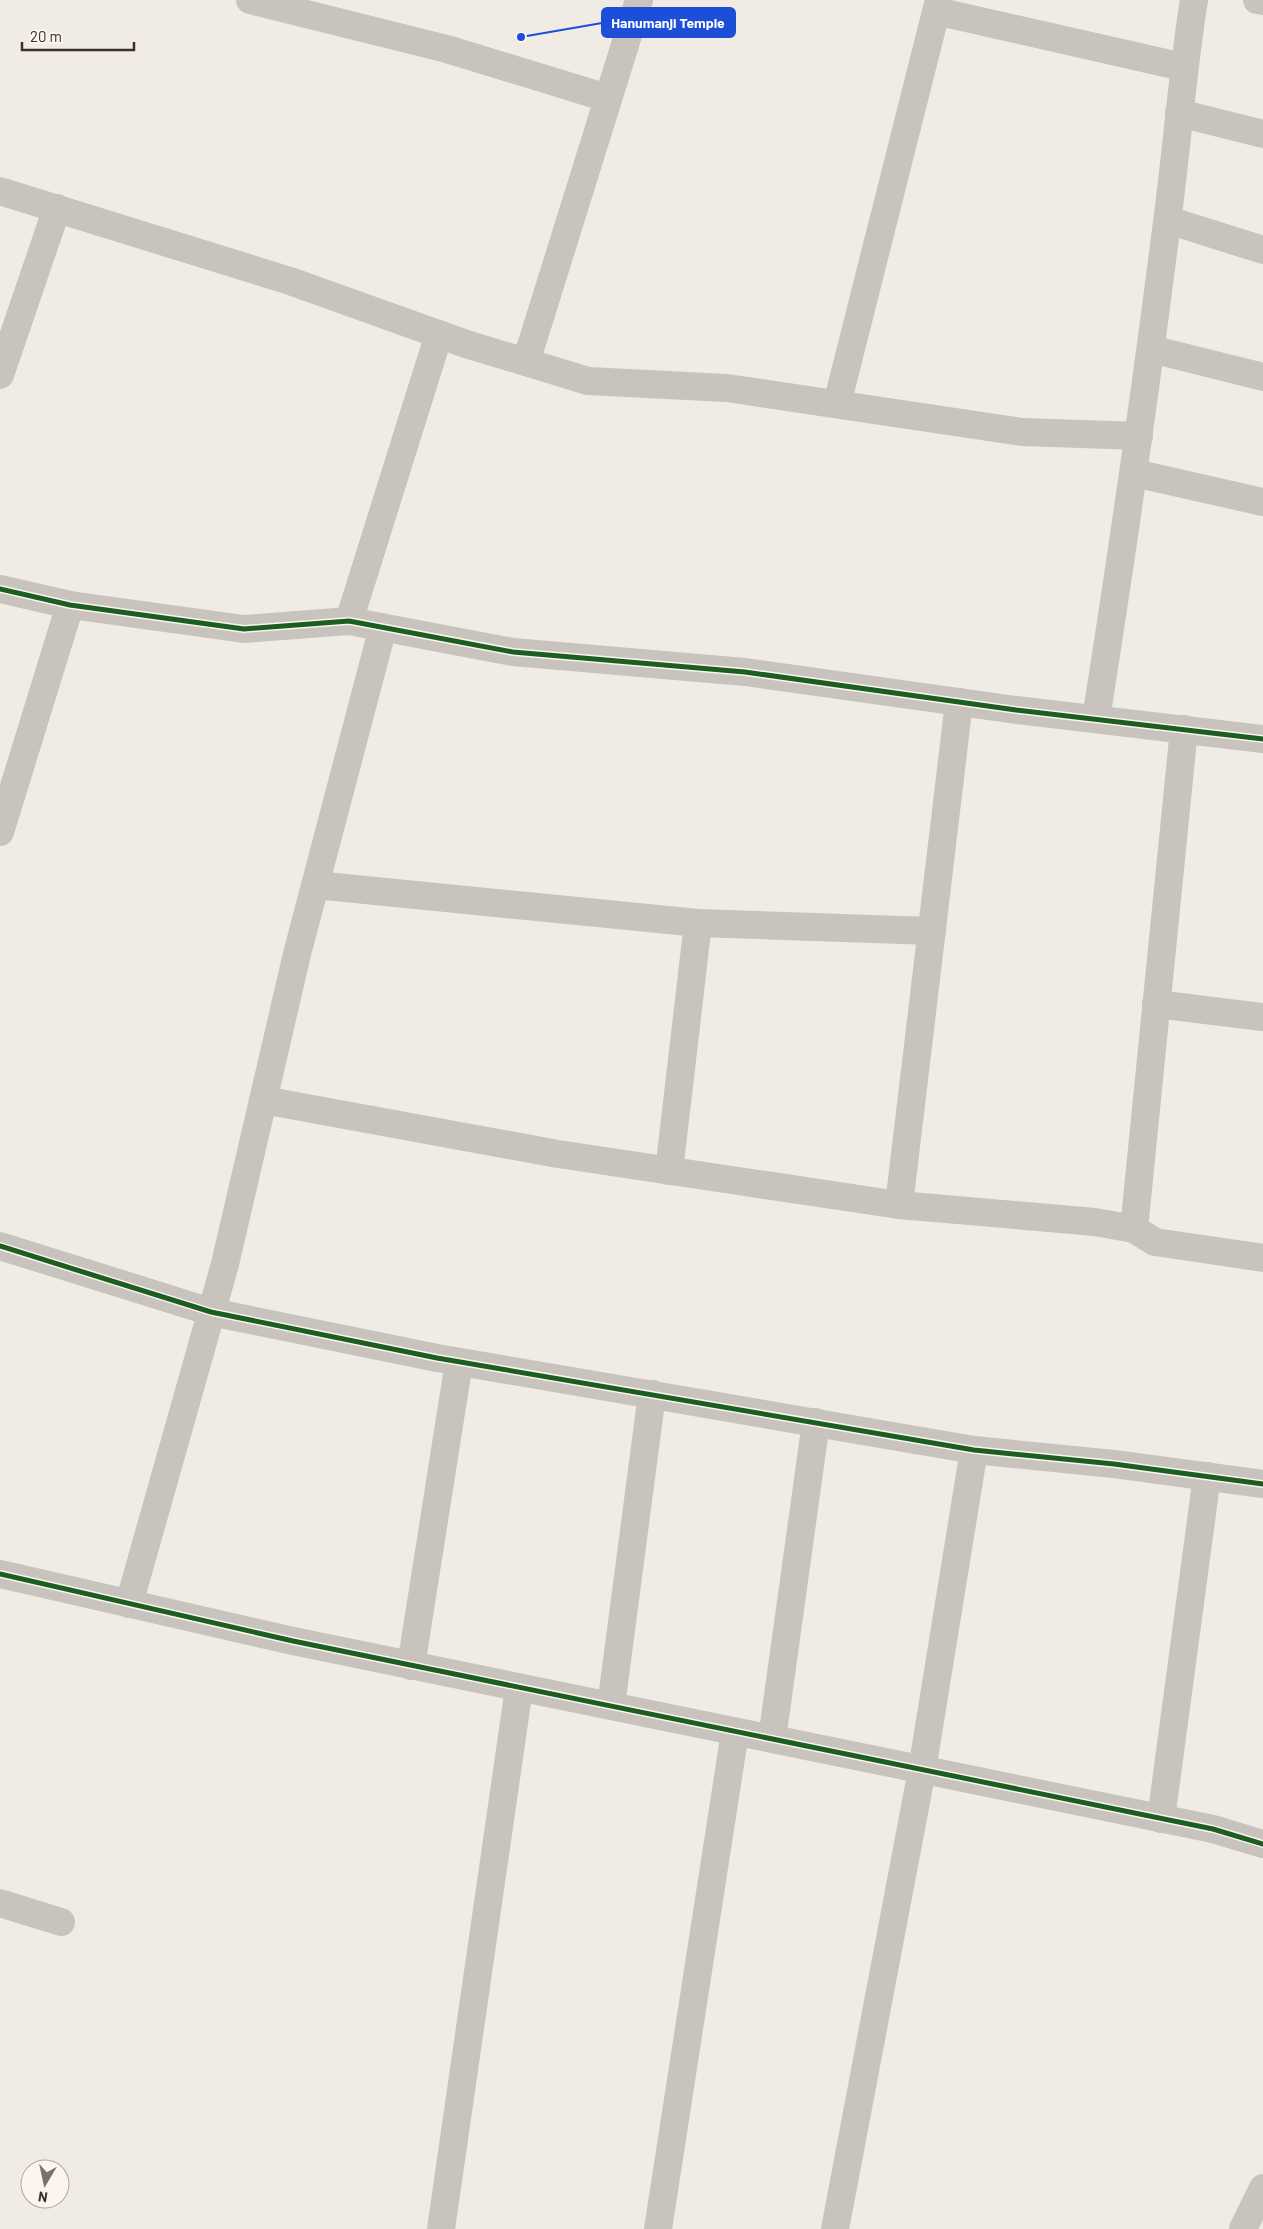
<svg xmlns="http://www.w3.org/2000/svg" width="1263" height="2229" font-family="Barlow,sans-serif">
<style>
.lines{fill:none;stroke-linecap:round;stroke-linejoin:round}
.minor{stroke:#c9c3be;stroke-width:28}
.cycleway-casing{stroke:#fbf5ee;stroke-width:8}
.cycleway{stroke:#1b5e20;stroke-width:5}
.leader{fill:none;stroke:#1d4ed8;stroke-width:2}
.callout-dot{fill:#1d4ed8;stroke:#fbf5ee;stroke-width:2}
.callout{fill:#1d4ed8;stroke:#1d4ed8;stroke-width:2}
.callout-label{font-size:14px;text-anchor:middle;font-weight:bold;fill:#fff}
</style>
<rect width="100%" height="100%" fill="#f0ebe5"/>
<g class="lines">
<g class="minor">
<path d="M250 0 447 49 607 98"/>
<path d="M1257 0 1263 1"/>
<path d="M936 11 1183 67"/>
<path d="M1179 113 1263 134"/>
<path d="M0 191 290 281 466 344 588 381 727 388 1022 432 1139 436"/>
<path d="M1168 220 1263 250"/>
<path d="M1151 349 1263 377"/>
<path d="M526 362 639 0"/>
<path d="M0 375 57 208"/>
<path d="M837 404 939 0"/>
<path d="M1134 473 1263 502"/>
<path d="M0 589 70 605 244 629 349 621 513 652 745 672 1016 710 1263 739"/>
<path d="M349 621 439 334"/>
<path d="M1096 719C1122 554 1146 388 1167 222 1177 148 1182 74 1194 0"/>
<path d="M0 832 70 605"/>
<path d="M315 885 698 923 932 931"/>
<path d="M1156 1004 1263 1017"/>
<path d="M263 1100 558 1154 899 1205 1095 1222 1134 1229 1155 1242 1263 1258"/>
<path d="M669 1171 698 923"/>
<path d="M899 1205 959 702"/>
<path d="M1134 1229 1184 729"/>
<path d="M0 1246 211 1312 437 1358 974 1450 1114 1464 1263 1484"/>
<path d="M0 1574 293 1641 1213 1829 1263 1844"/>
<path d="M129 1604 225 1264 297 954 383 627"/>
<path d="M411 1666 459 1362"/>
<path d="M611 1706 652 1394"/>
<path d="M772 1739 816 1422"/>
<path d="M1161 1819 1207 1476"/>
<path d="M0 1903 61 1922"/>
<path d="M441 2229 519 1688"/>
<path d="M658 2229 735 1732"/>
<path d="M835 2229 922 1770 974 1450"/>
<path d="M1243 2229 1263 2188"/>
</g>
<g class="cycleway-casing">
<g id="cycleway">
<path d="M0 589 70 605 244 629 349 621 513 652 745 672 1016 710 1263 739"/>
<path d="M0 1246 211 1312 437 1358 974 1450 1114 1464 1263 1484"/>
<path d="M0 1574 293 1641 1213 1829 1263 1844"/>
</g>
</g>
<use href="#cycleway" class="cycleway"/>
</g>
<path class="leader" d="M521 37L602 23"/>
<circle class="callout-dot" cx="521" cy="37" r="5"/>
<rect class="callout" x="602" y="8" width="133" height="29" rx="5"/>
<g class="callout-label">
<text x="668" y="28">Hanumanji Temple</text>
</g>
<g transform="translate(45 2184) rotate(189)"><circle r="24" fill="#fbf5ee" stroke="#aea6a0"/>
<path d="M0-4L9 19L0 12L-9 19Z" fill="#7a716c"/>
<text y="-8" font-size="14" font-weight="bold" text-anchor="middle" fill="#3b302b">N</text>
</g>
<path d="M22 42v8h112v-8" fill="none" stroke="#3b302b" stroke-width="2.5"/>
<text x="30" y="42" font-size="15" fill="#3b302b" stroke="#fbf5ee" stroke-width="4" paint-order="stroke">20 m</text>
</svg>
